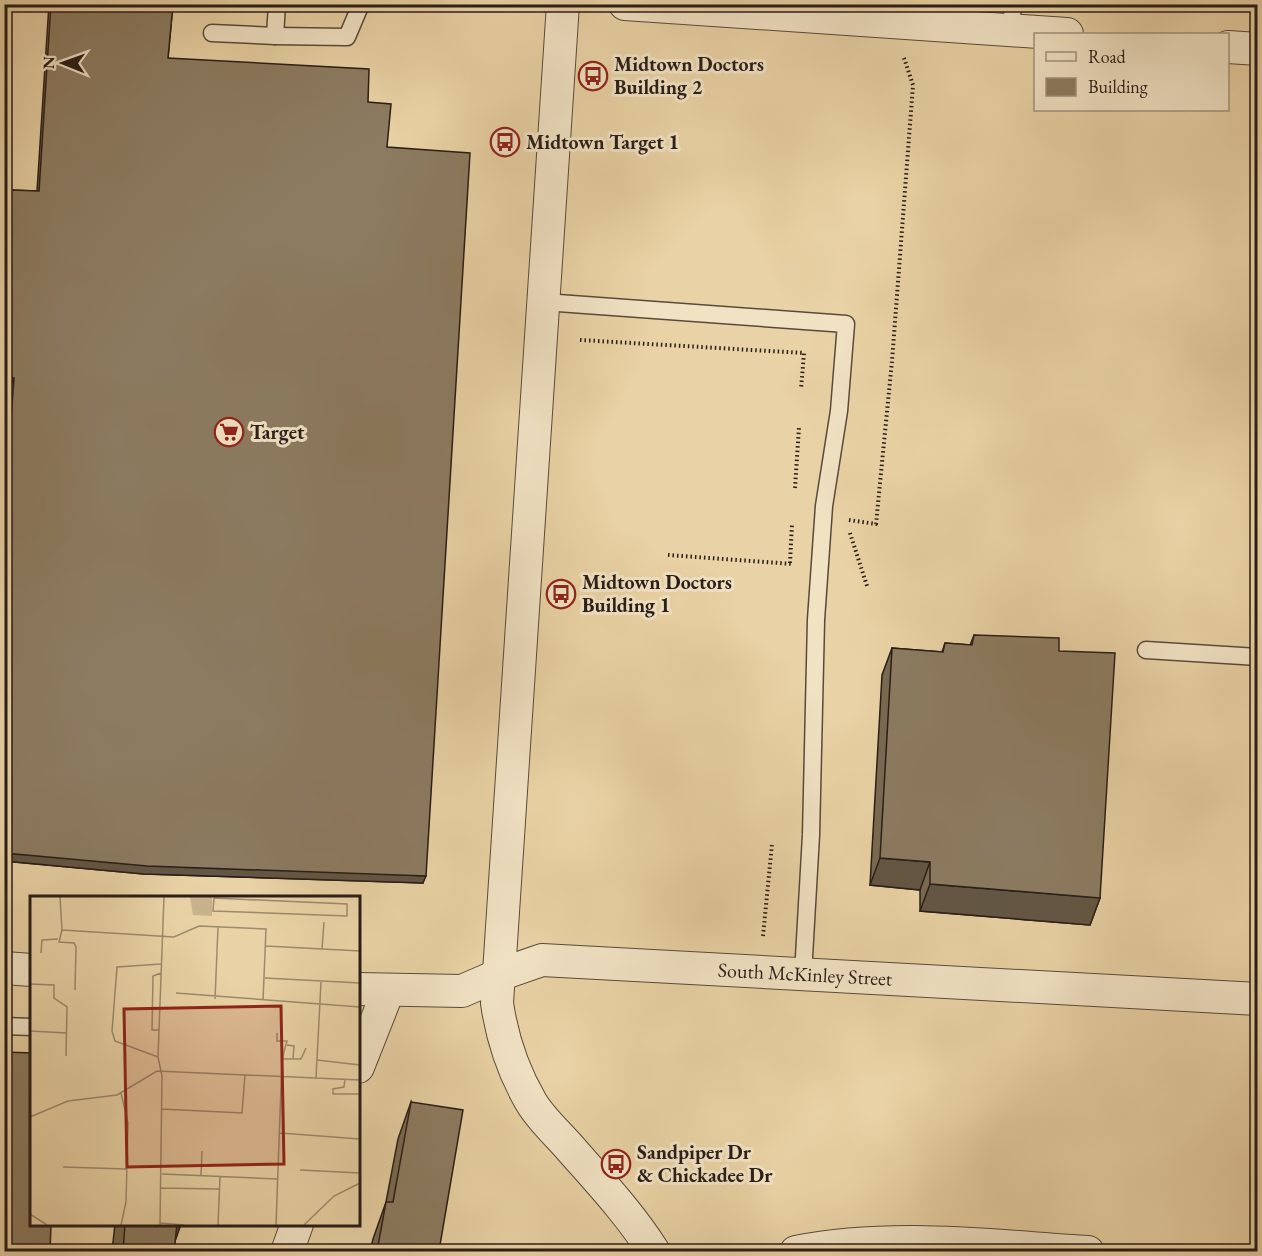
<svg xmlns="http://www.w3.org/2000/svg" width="1262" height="1256" font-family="'EB Garamond',serif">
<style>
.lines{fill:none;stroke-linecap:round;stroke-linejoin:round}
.service-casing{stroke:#584a3b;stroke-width:19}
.minor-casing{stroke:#584a3b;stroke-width:34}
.path{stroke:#281d18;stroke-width:4;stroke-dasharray:1.5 3;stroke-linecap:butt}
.service{stroke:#f1e2c4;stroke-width:16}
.minor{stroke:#f1e2c4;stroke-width:32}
.wall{fill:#786a53;stroke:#281d18;stroke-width:1.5}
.shaded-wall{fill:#625644;stroke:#281d18;stroke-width:1.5}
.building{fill:#8c7b61;stroke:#281d18;stroke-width:1.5}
.labels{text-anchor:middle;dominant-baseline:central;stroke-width:6;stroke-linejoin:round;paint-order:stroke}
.poi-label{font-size:20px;font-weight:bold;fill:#281d18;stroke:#f1e2c4;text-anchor:start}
.street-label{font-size:20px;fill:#281d18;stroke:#f1e2c4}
.inset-road{fill:none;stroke:#9c8a6d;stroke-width:1.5}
.view{fill:#8f2418;fill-opacity:0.15;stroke:#8f2418;stroke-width:3}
.inset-edge{fill:none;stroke:#281d18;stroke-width:3}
</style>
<rect width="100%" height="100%" fill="#e9d2a5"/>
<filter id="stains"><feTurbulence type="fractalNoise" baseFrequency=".00333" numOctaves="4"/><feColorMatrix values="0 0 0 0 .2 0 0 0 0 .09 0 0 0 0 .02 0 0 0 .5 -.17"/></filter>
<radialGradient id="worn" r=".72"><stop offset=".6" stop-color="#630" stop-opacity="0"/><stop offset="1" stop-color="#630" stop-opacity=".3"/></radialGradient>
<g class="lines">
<g class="service-casing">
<g id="service">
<path d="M1011 30 1013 4"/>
<path d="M212 33 275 36 277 4"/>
<path d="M275 36 347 37 361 4"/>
<path d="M544 302 846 324 839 411 824 506 816 620 811 835 803 974"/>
<path d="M1146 650 1258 657"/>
<path d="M4 1026 32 1027"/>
</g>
</g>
<g class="minor-casing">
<g id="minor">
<path d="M563 4 497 1003C502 1038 513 1071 531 1102 541 1119 557 1133 570 1148 599 1181 630 1214 654 1252"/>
<path d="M625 4 1067 34"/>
<path d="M1228 47 1258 49"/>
<path d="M4 968 32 970"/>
<path d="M358 989 462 991 499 975 542 960 1258 999"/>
<path d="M358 1067 388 991"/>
<path d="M287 1252 297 1224"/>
<path d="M796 1252C892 1233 991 1246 1088 1252"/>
</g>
</g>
<g class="path">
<path d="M4 45 8 4"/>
<path d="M580 340 804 353 801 389"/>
<path d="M795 488 799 427"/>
<path d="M849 520 876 524 892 361 913 85 904 58"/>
<path d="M850 533 867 586"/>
<path d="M668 555 793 564"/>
<path d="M790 563 792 524"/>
<path d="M763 936 772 844"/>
</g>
<use href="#service" class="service"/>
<use href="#minor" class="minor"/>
</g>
<g class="wall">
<path d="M49 4H173L168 58 368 102 387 147 423 883 144 874 4 861V479L11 385H4V242L8 198 10 190 37 191Z"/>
<path d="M974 635 1059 651 1100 898 1090 925 920 911V890L870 885 882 675 892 648 942 652 945 643 970 645Z"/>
<path d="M4 1052 50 1251H4Z"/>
<path d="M411 1102 439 1251H370L373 1239 386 1202 398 1139Z"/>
<path d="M115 1224H181L175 1241 174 1251H112Z"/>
</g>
<g class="shaded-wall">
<path d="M4 378H14L11 385H4Z"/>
<path d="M4 853 426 876 423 883 144 874 4 861Z"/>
<path d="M880 858 930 862 920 890 870 885Z"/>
<path d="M930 884 1100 898 1090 925 920 911Z"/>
<path d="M4 1108H8L4 1116Z"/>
<path d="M173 1224H181L172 1249Z"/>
</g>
<g class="building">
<path d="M51 4H173L168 58 369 69 368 102 391 104 387 147 470 153 426 876 147 866 4 853V512L14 378H4V273L10 190 39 191Z"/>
<path d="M974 635 1059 638V651L1115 653 1100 898 930 884V862L880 858 892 648 943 652 945 643 972 645Z"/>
<path d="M4 1052 32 1053V1224H51L50 1251H4V1162L8 1108H4Z"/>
<path d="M411 1102 463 1110 439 1251H377L386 1202H393Z"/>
<path d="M125 1224H177L174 1251H123Z"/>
</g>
<defs>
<g id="bus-ring" transform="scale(1.5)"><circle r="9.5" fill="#f1e2c4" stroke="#8f2418" stroke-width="1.5"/><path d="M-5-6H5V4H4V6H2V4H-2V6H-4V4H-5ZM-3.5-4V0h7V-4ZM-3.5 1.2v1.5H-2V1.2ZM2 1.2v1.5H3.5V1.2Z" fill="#8f2418"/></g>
<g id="supermarket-ring" transform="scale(1.5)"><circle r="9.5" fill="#f1e2c4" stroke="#8f2418" stroke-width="1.5"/><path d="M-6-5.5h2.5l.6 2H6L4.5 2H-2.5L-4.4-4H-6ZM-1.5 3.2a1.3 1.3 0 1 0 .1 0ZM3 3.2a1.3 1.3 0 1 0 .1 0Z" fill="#8f2418"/></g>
</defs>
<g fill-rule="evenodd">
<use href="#bus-ring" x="593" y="76"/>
<use href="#bus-ring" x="505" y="142"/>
<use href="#supermarket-ring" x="229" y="432"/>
<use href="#bus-ring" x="561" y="594"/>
<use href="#bus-ring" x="616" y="1164"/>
</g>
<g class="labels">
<g class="poi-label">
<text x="614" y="64">Midtown Doctors<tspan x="614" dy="23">Building 2</tspan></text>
<text x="526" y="142">Midtown Target 1</text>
<text x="250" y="432">Target</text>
<text x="582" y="582">Midtown Doctors<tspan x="582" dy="23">Building 1</tspan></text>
<text x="637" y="1152">Sandpiper Dr<tspan x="637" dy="23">&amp; Chickadee Dr</tspan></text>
</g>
<g class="street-label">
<text transform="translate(805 974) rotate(3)">South McKinley Street</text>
</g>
</g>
<g transform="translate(30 896)">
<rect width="330" height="330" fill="#e9d2a5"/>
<path d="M160 1H182V20L163 19Z" fill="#c8b38d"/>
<path class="inset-road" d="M30 1 32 34M184 2 317 8V20L183 15ZM32 34 144 41 169 30 236 33 233 105M32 34 29 46 44 47 46 51 45 94M236 50 330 55M292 53 294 26M11 57 12 44 28 43M235 82 330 87M0 88 24 89V102L37 111 36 160M146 97 330 111M185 103 188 31M129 134H122L123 80 131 77M0 135 37 137M247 137V145H257L252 163M257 149 264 150 263 163M128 161 85 145 82 135 87 71 131 68M287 164 330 169M286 182 291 86M315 183 314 191 303 193V198H330M91 197 98 227 96 306 91 329M131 213 212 217 215 179M0 221 38 205 87 199 127 175 330 184M250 237 330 243M33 271 96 273M270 274 330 277M132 278 247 283M171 280 172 255M131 292 189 293M0 318 17 329M130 327 154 329M130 329 132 180 128 161 134 1M188 329 190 281M246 329 252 163H271L276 152M274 329 304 300 330 287"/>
<path class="view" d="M251 110 254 268 97 271 94 113Z"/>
<rect width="330" height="330" class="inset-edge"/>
</g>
<rect width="1262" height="1256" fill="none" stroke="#e9d2a5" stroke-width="24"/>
<rect x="6" y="6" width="1250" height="1244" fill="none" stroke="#281d18" stroke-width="3"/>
<rect x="12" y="12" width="1238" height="1232" fill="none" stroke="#281d18" stroke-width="1.5"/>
<rect x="1034" y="33" width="195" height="78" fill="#f1e2c4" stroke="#a1937f" stroke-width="1.5"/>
<rect x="1046" y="52" width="30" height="9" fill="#f1e2c4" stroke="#a1937f" stroke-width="1.5"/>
<text x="1088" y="63" font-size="18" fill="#281d18">Road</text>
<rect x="1046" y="78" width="30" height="18" fill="#8c7b61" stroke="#a1937f" stroke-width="1.5"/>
<text x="1088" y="93" font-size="18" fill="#281d18">Building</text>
<g transform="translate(63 63) rotate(271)" stroke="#f1e2c4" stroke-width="4.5" paint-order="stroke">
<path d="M0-4.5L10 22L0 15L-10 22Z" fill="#281d18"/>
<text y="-9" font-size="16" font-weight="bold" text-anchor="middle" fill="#281d18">N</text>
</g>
<rect width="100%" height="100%" filter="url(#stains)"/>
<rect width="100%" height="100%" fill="url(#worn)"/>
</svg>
